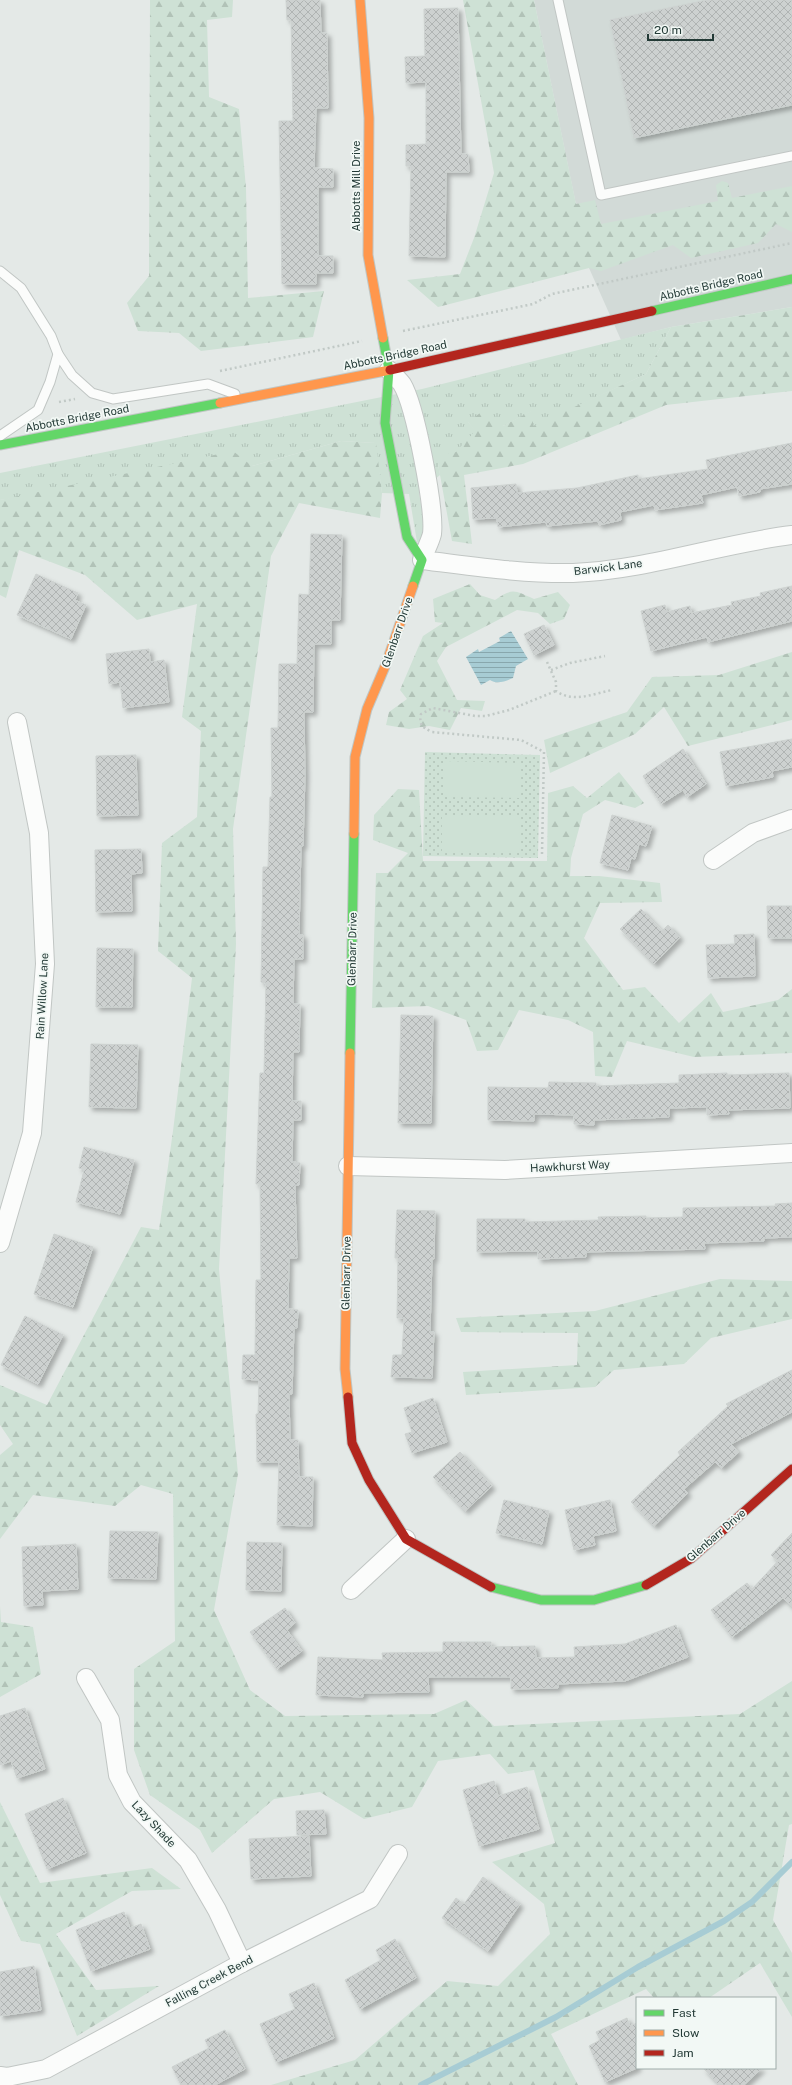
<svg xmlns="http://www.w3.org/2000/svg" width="792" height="2085" font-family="'Public Sans',sans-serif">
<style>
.built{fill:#d2dad7}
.grass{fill:url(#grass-tufts)}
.forest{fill:url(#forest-firs)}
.park{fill:url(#park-dots)}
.garden{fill:#cee1d5}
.water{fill:url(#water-rules)}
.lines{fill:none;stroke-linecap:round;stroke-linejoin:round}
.stream{stroke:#a7ccd4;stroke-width:6}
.building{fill:url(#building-cross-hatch);stroke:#cdd2d0;filter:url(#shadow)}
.lane-casing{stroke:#c1c6c4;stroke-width:11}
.street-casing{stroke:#c1c6c4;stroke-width:20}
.fast-casing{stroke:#c0c6c4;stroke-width:11}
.slow-casing{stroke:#c0c6c4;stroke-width:11}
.jam-casing{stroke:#c0c6c4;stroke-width:11}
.path{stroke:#c1c9c6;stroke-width:2.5;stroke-dasharray:2 3;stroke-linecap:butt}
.lane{stroke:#fbfcfb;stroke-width:9}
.street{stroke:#fbfcfb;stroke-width:18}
.fast{stroke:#63d668;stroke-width:9}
.slow{stroke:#ff974d;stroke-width:9}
.jam{stroke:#b3261e;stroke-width:9}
.labels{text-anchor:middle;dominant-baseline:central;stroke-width:3.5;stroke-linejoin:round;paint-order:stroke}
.street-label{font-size:11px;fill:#233a36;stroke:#f2f8f5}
</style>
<defs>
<pattern id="grass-tufts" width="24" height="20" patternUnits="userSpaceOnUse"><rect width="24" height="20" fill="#cee1d5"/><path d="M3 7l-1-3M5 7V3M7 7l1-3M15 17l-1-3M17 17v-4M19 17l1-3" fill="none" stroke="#b1c2b7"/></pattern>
<pattern id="forest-firs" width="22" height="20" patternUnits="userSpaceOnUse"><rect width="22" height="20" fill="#cee1d5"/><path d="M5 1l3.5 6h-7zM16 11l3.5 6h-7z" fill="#b1c2b7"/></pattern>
<pattern id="park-dots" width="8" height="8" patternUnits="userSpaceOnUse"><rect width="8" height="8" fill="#cee1d5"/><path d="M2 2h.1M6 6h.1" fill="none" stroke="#b1c2b7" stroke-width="1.8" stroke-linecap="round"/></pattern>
<pattern id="water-rules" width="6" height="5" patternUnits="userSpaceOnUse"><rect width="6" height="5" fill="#a7ccd4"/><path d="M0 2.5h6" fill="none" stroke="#88a7ad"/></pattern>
<pattern id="building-cross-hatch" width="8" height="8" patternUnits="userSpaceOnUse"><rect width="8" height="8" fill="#cdd1d0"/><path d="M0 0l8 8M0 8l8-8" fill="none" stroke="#b0b4b3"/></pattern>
<filter id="shadow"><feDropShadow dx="3.5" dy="3.5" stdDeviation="2" flood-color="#0004"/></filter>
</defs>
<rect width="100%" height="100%" fill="#e4e9e7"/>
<path class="built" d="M534 0H792V307L671 327 621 340 589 268Z"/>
<path class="grass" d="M671 327 646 374 533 427 532 411 503 426 468 422 476 431 456 453 438 464 440 475 419 493 427 540 417 542 409 494 382 493 375 443 341 441 252 466 0 500V473L422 389Z"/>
<g class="forest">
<path d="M150 0H233L232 17 207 20 209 97 239 109 246 188 248 298 324 291 313 337 201 351 179 333 138 331 127 303 149 276Z"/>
<path d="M463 0H534L576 204 595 200 601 224 718 201 716 185 722 181 728 183 732 198 792 186V232L776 224 758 243 691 258 673 245 601 271 589 268 438 307 407 280 460 274 474 238 494 173Z"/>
<path d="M792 307V391L666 405 523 464 464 475 472 544 452 541 438 464 443 454 456 452 475 431 468 422 484 410 503 426 533 410V426L646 374 671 327Z"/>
<path d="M341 441 376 443 382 493 380 518 299 503 271 556 233 829 236 944 219 1269 238 1474 214 1610 250 1690 285 1716 434 1714 466 1700 494 1726 740 1714 792 1681V1824L789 1825 773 1920 792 1953V2017L760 1963 709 1998H654L646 1989 551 2034 578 2085H271L355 2060 447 1981 498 1986 550 1934 544 1904 492 1862 555 1843 534 1770 508 1774 490 1754 438 1761 412 1807 364 1819 320 1792 274 1799 212 1853 200 1830 150 1795 134 1750V1669L175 1641 173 1494 141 1485 115 1506 33 1495 0 1539V1455L13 1444 0 1425V1385L47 1405 141 1227 159 1230 173 1131 192 978 158 951 162 843 197 817 201 731 182 717 197 604 137 620 85 575 19 550 6 598 0 595V500L233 451 252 466Z"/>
<path d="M470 584 480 595 495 600C513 587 515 591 534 599L558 592 570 605 564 619 550 624 538 613 517 610 446 647 437 661 457 700 485 701 482 711 461 708 450 730 429 726 409 729 386 725 389 712 407 699 400 690 423 636 443 623 435 622 433 599Z"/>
<path d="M792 652V720L688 746 664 707 635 734 550 773 544 740 627 712 652 677 719 675Z"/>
<path d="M619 772 644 803 635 808 605 800 583 814 571 858 570 876H599L660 883 662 902 600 903 584 938 623 990 645 987 679 1023 711 993 723 1012 778 1000 792 989V1053L694 1057 627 1041 612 1077 595 1076 593 1032 568 1020 519 1010 498 1050 477 1051 466 1020 428 1006 372 1008 376 873H388L408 853 373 840 374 815 398 789 419 790 423 861H547L548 793 573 786 587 798Z"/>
<path d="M720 1279 792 1281V1319L711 1338 684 1364 614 1370 595 1387 466 1395 463 1372 577 1365 578 1333 461 1332 456 1318 595 1311Z"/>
<path d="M0 1606 1 1622 33 1627 41 1674 0 1697Z"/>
<path d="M0 1802 40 1883 152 1868 181 1889 132 1891 56 1934 96 1990 159 1986 77 2036 40 1944 21 1941 0 1895Z"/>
</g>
<path class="park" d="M425 752 540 755 538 858 423 856Z"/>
<g class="garden">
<path d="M443 761 521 763 520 798 443 797Z"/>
<path d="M442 815 520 816 519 852 442 851Z"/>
</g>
<path class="water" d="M511 631 528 659 516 666 513 678C506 681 497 685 490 680L481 685 466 657 478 649 479 652 500 641 499 638Z"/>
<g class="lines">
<path class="stream" d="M421 2085 556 2017 638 1967 724 1921 752 1902 792 1862"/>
</g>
<g class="building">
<path d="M286 0H320L321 33H327L328 108H316L314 168 333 169V187H318V256H333V273H316V284H282L279 121H293L291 20H287Z"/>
<path d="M707 0H792V105L634 138 610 20Z"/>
<path d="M458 8 461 154H468L469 172H446L445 257 409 256 411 166H406V145L426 144V82L406 83 405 57 425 56 424 9Z"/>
<path d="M792 443V484L760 489V492L739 496 737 487 701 495 703 503 655 510 654 505 620 512 621 520 599 525 598 521 547 526 546 522 498 527 497 518 473 519 471 488 516 484 517 493 577 488 638 475V479L708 469 706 460Z"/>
<path d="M311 534 342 535 340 620H331V644H314L313 712H304L305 775 303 846H301L299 935H303V959H294L293 1004H300L299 1052H293L292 1101H301V1120H293L292 1162 300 1163 299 1185H295L297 1258H289L288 1309 298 1310 297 1328H294L292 1394H289L290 1440H298L299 1477H313L312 1526 277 1525 279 1462H257L256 1414H258L259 1380 242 1379 243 1355H255L256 1280H261L260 1184H256L260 1073H264L266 983 261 982 263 867H268L270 797H272L271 728H278L279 664H297L299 594 309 595Z"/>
<path d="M36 574 78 593 75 600 86 605 71 639 17 615Z"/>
<path d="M792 586V621L708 642 707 637 651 651 641 611 665 605 667 612 690 606 691 613 732 605 731 602 761 596 760 593Z"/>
<path d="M544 625 554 645 534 655 524 634Z"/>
<path d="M149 649 150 662 164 660 169 702 123 708 120 682 109 684 106 654Z"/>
<path d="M792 739V767L772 771 773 777 726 786 720 752Z"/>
<path d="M683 749 706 784 687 797 683 790 661 804 643 776Z"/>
<path d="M136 755 138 815 97 816 96 756Z"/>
<path d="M612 815 652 826 646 846 639 844 635 859 631 858 628 870 600 863Z"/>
<path d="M141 849 142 873 131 874 132 911 96 912 95 850Z"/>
<path d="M767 906H792V938H768Z"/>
<path d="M641 909 662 931 668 925 680 937 654 964 620 929Z"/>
<path d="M754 934 755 976 708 978 706 945 735 944 734 935Z"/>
<path d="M97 948 133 949 132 1007H96Z"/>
<path d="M401 1015 433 1016 431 1123H398Z"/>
<path d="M91 1044 138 1045 136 1108 89 1107Z"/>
<path d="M727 1073V1075L789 1073 790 1108 728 1110 729 1114 707 1115V1107L669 1108V1117L594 1120V1125L574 1124V1115L534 1114V1121L488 1120V1087L548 1088 549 1082 596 1083V1086L679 1083V1075Z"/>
<path d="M84 1147 134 1160 120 1214 76 1202 84 1170 79 1168Z"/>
<path d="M792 1203V1237L764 1238V1241L704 1243 705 1249 586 1252V1257L538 1259V1251L477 1252V1219H525V1222L599 1220 598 1217 646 1216V1218L683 1217V1208L776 1206 775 1204Z"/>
<path d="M397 1210 435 1211 434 1259H432L430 1332H434L432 1378 391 1377 393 1355H402L404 1318H397L398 1258H395Z"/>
<path d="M54 1234 93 1247 73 1307 34 1294Z"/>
<path d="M25 1316 63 1335 38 1384 1 1365Z"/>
<path d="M792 1370V1412L731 1444 739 1452 721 1468 715 1462 684 1489 688 1493 654 1526 631 1502 680 1455 678 1452 728 1406 726 1404Z"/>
<path d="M433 1398 447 1442 412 1453 405 1434 412 1432 404 1408Z"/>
<path d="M460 1452 492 1486 465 1511 433 1477Z"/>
<path d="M504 1500 549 1511 542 1544 496 1533Z"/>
<path d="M610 1500 616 1531 593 1536 595 1545 574 1550 565 1510Z"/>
<path d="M110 1531 158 1532 156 1579 108 1578Z"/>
<path d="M792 1533V1607L783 1598 732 1637 711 1610 747 1583 752 1589 778 1561 771 1555Z"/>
<path d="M247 1542 282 1543 281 1591 246 1590Z"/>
<path d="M76 1544 78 1589 42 1591 43 1605 24 1606 22 1547Z"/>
<path d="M285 1608 295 1623 287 1630 302 1651 277 1669 250 1632Z"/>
<path d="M676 1625 688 1657 625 1681 558 1684V1688L511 1689V1677H428L429 1692 363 1693V1697L316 1695 318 1657 383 1660 382 1653 443 1652V1642H491V1647L535 1646 536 1658 575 1657 574 1647 625 1644Z"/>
<path d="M25 1708 45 1769 17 1778 11 1761 0 1765V1716Z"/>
<path d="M494 1781 498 1796 527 1787 539 1829 479 1846 463 1790Z"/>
<path d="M63 1798 86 1853 47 1869 25 1814Z"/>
<path d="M324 1810 326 1834 297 1835 296 1811Z"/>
<path d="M309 1836 311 1876 251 1879 249 1839Z"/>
<path d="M483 1877 520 1904 488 1951 442 1918 456 1898 464 1904Z"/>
<path d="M124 1912 130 1928 141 1924 150 1949 91 1971 76 1930Z"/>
<path d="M395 1939 416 1978 360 2009 345 1980 381 1960 376 1950Z"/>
<path d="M34 1966 41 2010 0 2016V1972Z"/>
<path d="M314 1983 334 2038 276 2062 260 2024 295 2009 289 1994Z"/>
<path d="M627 2018 630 2026 637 2023V2068L605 2082 589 2046 600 2040 596 2032Z"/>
<path d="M225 2030 245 2069 215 2085H181L172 2067 209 2048 205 2040Z"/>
<path d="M703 2068H762L744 2085H719Z"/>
</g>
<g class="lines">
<g class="lane-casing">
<g id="lane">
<path d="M558 0 601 195 792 156"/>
<path d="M0 271 21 288 51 336 58 354"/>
<path d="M0 436 38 410 50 382 58 354 72 375 92 393 113 399 208 384 235 394"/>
</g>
</g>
<g class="street-casing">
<g id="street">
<path d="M389 370C393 374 398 379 402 384 415 405 435 509 432 534 430 542 425 551 422 560 472 566 522 574 573 573 647 570 719 544 792 535"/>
<path d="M713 860 753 833 792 819"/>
<path d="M348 1166 505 1170 792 1153"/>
<path d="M0 1243 32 1133 45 964 39 833 17 722"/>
<path d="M351 1590 406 1539"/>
<path d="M86 1678 110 1720 118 1775 132 1802 188 1860 217 1910 242 1963"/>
<path d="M0 2076 7 2077 46 2069 242 1963 370 1899 398 1854"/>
</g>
</g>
<g class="fast-casing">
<g id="fast">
<path d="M652 311 792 279"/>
<path d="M383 338 389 370 385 423 407 537 422 560 413 586"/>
<path d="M0 445 220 403"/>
<path d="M350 1053 354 834"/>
<path d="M491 1587 541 1600H594L646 1585"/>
</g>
</g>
<g class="slow-casing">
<g id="slow">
<path d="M360 0 369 118 368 255 383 338"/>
<path d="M220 403 390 370"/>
<path d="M354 834 355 757 367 709 386 664 413 586"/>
<path d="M348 1397 345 1369 350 1053"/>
</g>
</g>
<g class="jam-casing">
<g id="jam">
<path d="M390 370 652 311"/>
<path d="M348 1397 352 1443 369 1480 406 1539 491 1587"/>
<path d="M646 1585 692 1558 792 1469"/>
</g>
</g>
<g class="path">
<path d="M403 331 533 304 552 294 792 243"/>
<path d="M220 371 362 341"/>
<path d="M59 402 75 399"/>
<path d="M547 662 556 682V691C573 703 593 694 612 690"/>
<path d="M551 670 570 663 605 656"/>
<path d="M542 854 544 752 521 740 432 732C422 727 419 725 421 714L433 708 475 716H486L509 710 556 691"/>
</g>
<use href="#lane" class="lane"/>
<use href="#street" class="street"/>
<use href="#fast" class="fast"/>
<use href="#slow" class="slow"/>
<use href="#jam" class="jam"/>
</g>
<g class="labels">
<g class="street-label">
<text transform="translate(356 186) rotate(-90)">Abbotts Mill Drive</text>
<text transform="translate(711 285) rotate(-13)">Abbotts Bridge Road</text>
<text transform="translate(395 355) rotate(-12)">Abbotts Bridge Road</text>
<text transform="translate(77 418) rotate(-11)">Abbotts Bridge Road</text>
<text transform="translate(608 567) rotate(-7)">Barwick Lane</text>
<text transform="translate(397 632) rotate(-71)">Glenbarr Drive</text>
<text transform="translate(352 949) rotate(-89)">Glenbarr Drive</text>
<text transform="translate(42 996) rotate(-87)">Rain Willow Lane</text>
<text transform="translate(570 1166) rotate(-3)">Hawkhurst Way</text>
<text transform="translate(346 1273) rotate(-89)">Glenbarr Drive</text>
<text transform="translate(716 1535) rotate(-41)">Glenbarr Drive</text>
<text transform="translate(154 1824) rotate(47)">Lazy Shade</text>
<text transform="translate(209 1981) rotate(-28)">Falling Creek Bend</text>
</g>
</g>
<rect x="636" y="1997" width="140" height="72" fill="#f2f8f5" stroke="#9faca9"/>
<rect x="644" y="2010" width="20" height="6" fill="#63d668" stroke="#9faca9"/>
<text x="672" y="2017" font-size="12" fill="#233a36">Fast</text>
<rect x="644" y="2030" width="20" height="6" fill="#ff974d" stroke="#9faca9"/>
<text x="672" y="2037" font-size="12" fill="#233a36">Slow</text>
<rect x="644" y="2050" width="20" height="6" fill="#b3261e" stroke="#9faca9"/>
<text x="672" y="2057" font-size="12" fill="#233a36">Jam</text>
<path d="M648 34v6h65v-6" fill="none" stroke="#233a36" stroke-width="2"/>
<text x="654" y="34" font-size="12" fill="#233a36" stroke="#f2f8f5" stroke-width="3" paint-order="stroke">20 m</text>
</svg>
